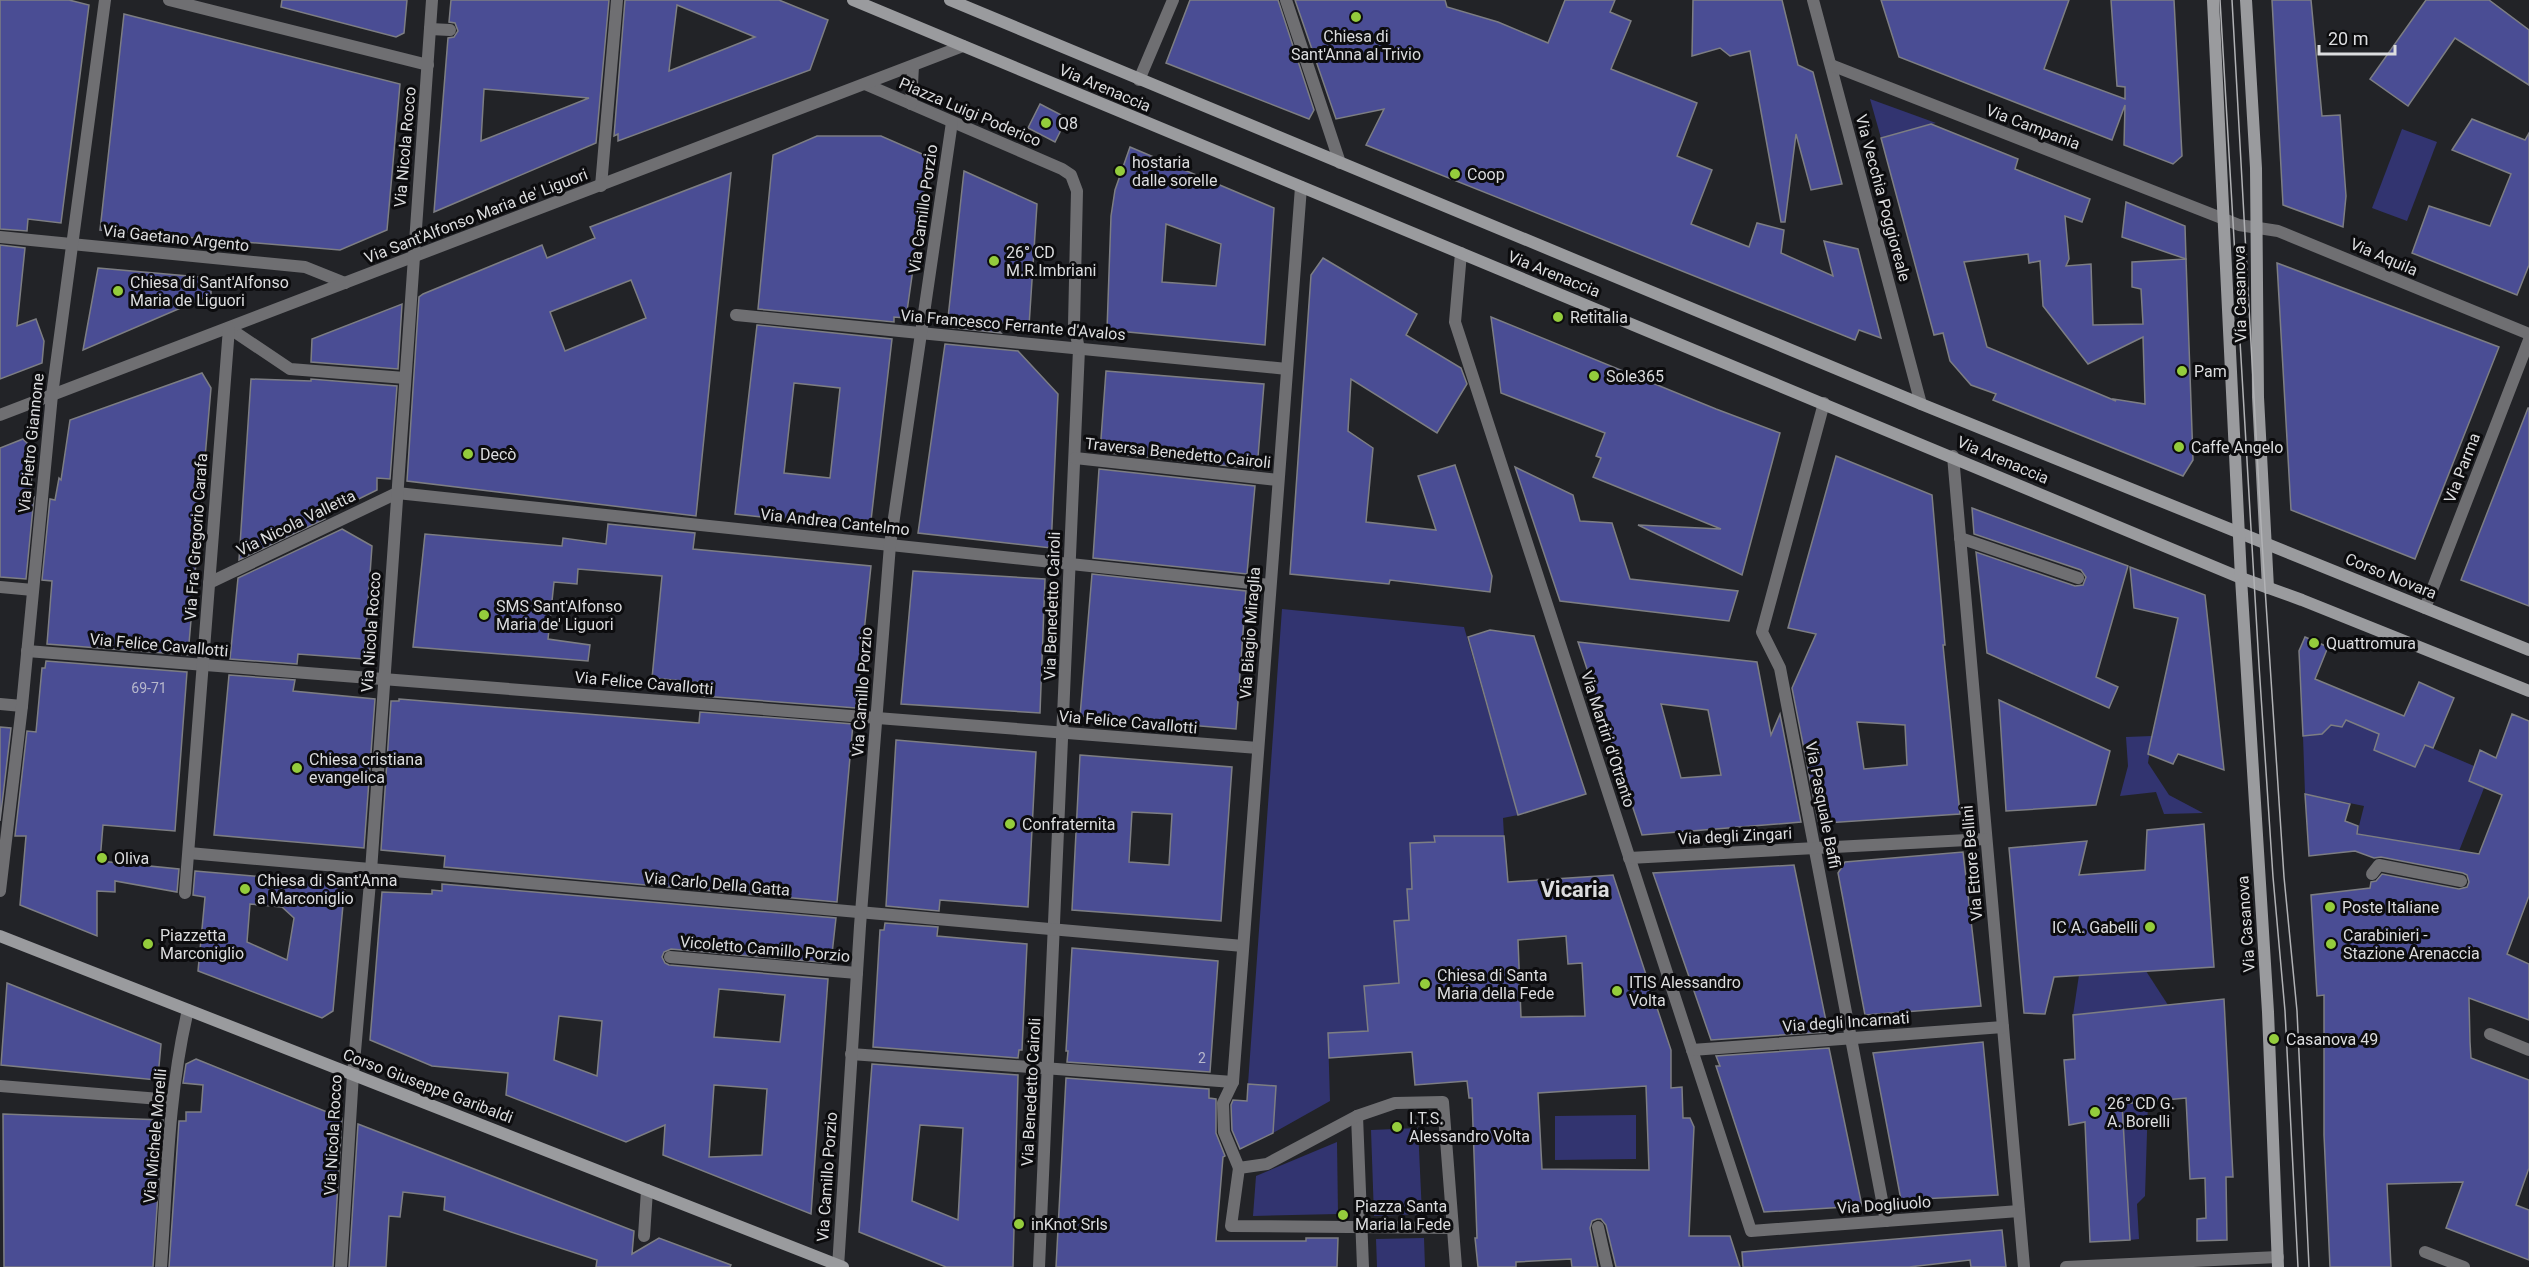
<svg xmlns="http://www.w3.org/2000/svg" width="2529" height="1267" font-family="Roboto,sans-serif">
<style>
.green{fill:#323470}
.building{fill:#4a4d94;stroke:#7d7e83;stroke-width:1.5;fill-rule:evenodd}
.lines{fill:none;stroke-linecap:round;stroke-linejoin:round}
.street{stroke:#6f6f72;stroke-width:12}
.secondary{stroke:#9a9b9e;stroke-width:12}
.tram{stroke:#b1b2b5;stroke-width:1.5}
.poi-dot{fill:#94cc3c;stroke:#0c0c0e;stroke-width:2}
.labels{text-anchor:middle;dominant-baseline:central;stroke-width:6;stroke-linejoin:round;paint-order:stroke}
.number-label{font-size:14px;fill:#b8b9cc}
.poi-label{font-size:16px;fill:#dcdddf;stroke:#0c0c0e;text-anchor:start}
.street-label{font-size:16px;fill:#dcdddf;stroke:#0c0c0e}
.district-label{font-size:22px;font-weight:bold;fill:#dcdddf;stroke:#0c0c0e}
</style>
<rect width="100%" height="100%" fill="#222327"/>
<g class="green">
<path d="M1870 99 1936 123 1881 138Z"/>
<path d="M2402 129 2437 142 2407 221 2372 208Z"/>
<path d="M1282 609 1464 627 1518 815 1503 818 1504 836H1435V842L1410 843 1412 889H1407L1409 920 1394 921 1399 983 1364 986 1368 1031 1328 1033 1330 1101 1273 1133 1248 1084Z"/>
<path d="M2346 720 2379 734 2374 750 2415 767 2425 745 2474 766 2469 781 2484 788 2459 851 2357 834 2364 806 2305 794 2303 736 2322 734 2331 725 2342 727Z"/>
<path d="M2152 736 2148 763 2169 795 2203 813 2164 814 2156 792 2120 796 2128 766 2126 737Z"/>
<path d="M2146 971 2168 1005 2073 1015 2079 975Z"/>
<path d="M2120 1075 2148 1101 2145 1196 2137 1204 2139 1239 2130 1240Z"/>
<path d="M1636 1115V1159L1555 1160V1116Z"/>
<path d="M1418 1128 1422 1214 1374 1216 1371 1130Z"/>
<path d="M1337 1142 1338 1214 1253 1216 1256 1176Z"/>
<path d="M1424 1238 1425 1267H1377L1376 1239Z"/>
</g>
<g class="building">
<path d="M0 0H69L89 5 61 223 28 219 27 231 0 229Z"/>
<path d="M282 0H407L404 33 396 37 281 7Z"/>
<path d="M451 0H609L596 143 434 212 448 38 454 37 458 31 455 23 449 22ZM484 89 589 98 481 141Z"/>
<path d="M625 0H779L828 20 810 70 618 141V134L614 136ZM677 5 755 37 669 71Z"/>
<path d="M1190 0H1278L1314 110 1309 119 1166 63Z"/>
<path d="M1295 0H1445L1447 7 1498 22 1548 43 1565 0H1615L1610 12 1631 21 1611 69 1697 103 1677 156 1712 170 1691 224 1749 247 1757 223 1784 230 1781 253 1833 276 1824 241 1858 249 1881 338 1859 330 1855 340 1366 145 1384 109 1336 119Z"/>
<path d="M1693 0H1782L1798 65 1813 72 1842 184 1811 190 1796 134 1785 222H1781L1750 51 1730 56 1720 48 1692 56Z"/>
<path d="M1881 0H2069L2044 69 2125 99V87L2117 86 2111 0H2174L2182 156 2173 164 2124 145 2125 105 2112 140 1899 57Z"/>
<path d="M2272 0H2311L2322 116 2340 115 2346 196 2343 227 2283 205Z"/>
<path d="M2426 0H2489L2529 30V85L2455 38 2408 106 2370 79Z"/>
<path d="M124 14 400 84 387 230 340 250 100 230Z"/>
<path d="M1040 104 1067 118 1055 142 1028 128Z"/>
<path d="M2472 119 2525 140 2529 133V265L2517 295 2412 253 2429 206 2490 226 2511 174 2452 150Z"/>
<path d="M1931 124 2018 159 2015 169 2090 199 2082 222 2065 216 2069 259 2066 266 2091 264 2093 325 2143 324 2141 289 2132 287V262L2186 259 2193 460 2183 476 1993 400 1996 394 1971 385 1950 361 1943 333 1934 335 1881 138ZM2028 254 2029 263 2040 261 2043 306 2088 364 2143 337 2145 404 2114 399 2116 401 1987 347 1964 262Z"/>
<path d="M817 136H881L929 157 906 318 894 317V322L758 309 773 155Z"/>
<path d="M1130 147 1274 208 1265 345 1107 330 1111 216 1115 190ZM1166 224 1221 244 1216 286 1162 282Z"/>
<path d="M964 171 1037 204 1029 326 991 322 1001 333 947 327Z"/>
<path d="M731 173 696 516 407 481 419 297 423 294 542 245 547 258 595 238 590 227ZM631 280 646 318 565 351 550 312Z"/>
<path d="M2126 202 2185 226 2186 259 2122 237Z"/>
<path d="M0 245 25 248 17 326 36 319 44 341 42 363 0 379Z"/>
<path d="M1323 258 1417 314 1406 335 1461 368 1467 384 1437 433 1351 379 1348 431 1373 448 1366 522 1436 530 1418 476 1455 465 1492 576 1490 592 1390 580 1389 584 1290 574 1311 275Z"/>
<path d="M2277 263 2499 347 2415 559 2291 510Z"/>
<path d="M98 268 211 278V295L83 350Z"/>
<path d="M402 304 398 369 311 362 312 339Z"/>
<path d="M1491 317 1716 409 1780 433 1742 575 1638 525 1721 529 1593 477 1601 458 1596 456 1605 433 1501 393Z"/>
<path d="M757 325 892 339 870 529 735 514ZM794 383 840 388 830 478 784 473Z"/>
<path d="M945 344 1018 351 1058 394 1051 548 918 533Z"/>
<path d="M1106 371 1264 384 1257 469 1100 452Z"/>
<path d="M202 373 211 388 188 655 47 644 52 581 42 580 50 499 55 500 59 478 61 480 70 420Z"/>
<path d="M251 379 311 381V379L397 386 390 479 377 478V490L322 517 325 519 239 560Z"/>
<path d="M2528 408H2529V606L2461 580Z"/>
<path d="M23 439 34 450 30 497H34L26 579 0 577V448Z"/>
<path d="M1836 456 1932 495 1945 645H1943L1960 814 1826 823V820L1818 821 1792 688 1816 634 1788 628ZM1857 722 1905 725 1907 765 1864 769Z"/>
<path d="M1515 467 1573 495 1580 521 1612 523 1630 579 1738 591 1729 621 1560 601Z"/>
<path d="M1099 469 1255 486 1247 574 1093 558Z"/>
<path d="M1972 508 2128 566 2096 677 2118 687 2109 708 1987 653 1976 552 2075 586 2083 585 2086 577 2081 570 1974 534Z"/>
<path d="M608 524 695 533 693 549 871 566 856 708 702 696 703 683 652 678 662 576 578 569 577 584 554 582 548 639 590 645 588 661 413 647 425 534 562 546 563 538 606 544Z"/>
<path d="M342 529 372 546 364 659 298 654 297 664 230 659 238 578Z"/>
<path d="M2130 567 2205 595 2224 770 2178 754 2173 764 2148 754 2178 618 2134 608Z"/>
<path d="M913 571 1045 579 1040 713 901 704Z"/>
<path d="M1092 574 1246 591 1236 729 1080 716Z"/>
<path d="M1490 630 1534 636 1586 794 1518 815 1468 637Z"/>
<path d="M2305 637 2328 647 2315 679 2404 716 2419 682 2454 698 2433 748 2425 745 2415 767 2374 750 2379 734 2346 720 2342 727 2331 725 2322 734 2303 736 2299 651Z"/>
<path d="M1578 642 1757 662 1771 735 1780 714 1801 822 1642 835ZM1661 704 1708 710 1721 775 1681 778Z"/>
<path d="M46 661 187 672 175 831 103 825 100 861 179 869 177 892 115 881V892L97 891V936L20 905 26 836H15L27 731 36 732 42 668H45Z"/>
<path d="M229 675 295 680 293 691 375 699 364 848 214 835Z"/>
<path d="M399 699 699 723 700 712 853 724 837 902 444 867 445 856 381 850 391 701H399Z"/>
<path d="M1999 700 2110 751 2096 805 2006 811Z"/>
<path d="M2512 714 2529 721V896L2507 954 2529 964V1020L2469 998 2470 1042 2471 1058 2529 1080V1168L2516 1205 2529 1210V1260L2446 1228 2463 1182 2387 1184 2391 1267H2330L2324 1135V995L2317 996 2311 895 2370 888 2371 882 2376 881 2382 874 2459 889 2467 887 2469 882 2467 875 2463 873 2381 857 2374 858 2355 851 2309 856 2305 794 2350 804 2345 821 2358 826 2357 834 2479 854 2502 795 2469 781 2480 750 2496 758Z"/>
<path d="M0 727 11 728 0 821Z"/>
<path d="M896 740 1036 752 1028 907 940 900 939 911 886 906Z"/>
<path d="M1080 755 1232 767 1221 921 1072 910ZM1132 812 1172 814 1169 865 1129 862Z"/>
<path d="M2204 824 2214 967 2054 977 2045 1014 2024 1013 2009 848 2087 841 2079 875 2145 870 2147 830Z"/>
<path d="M1434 836H1504L1508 882 1613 875 1671 1050V1088L1682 1087 1683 1118H1690L1694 1127 1689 1236H1730L1740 1267H1616L1606 1225 1601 1219H1597L1592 1221 1590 1228 1598 1267H1572L1571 1259 1516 1262V1267H1478L1475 1238H1477L1472 1098H1469L1467 1081 1415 1085 1412 1052 1329 1058 1328 1033 1368 1031 1364 986 1399 983 1394 921 1409 920 1407 889H1412L1410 843 1435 842ZM1566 936 1568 964 1582 963 1585 1016 1521 1017 1518 940ZM1646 1086 1649 1170 1542 1169 1538 1093Z"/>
<path d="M1963 852 1981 1006 1865 1015 1838 873 1845 862Z"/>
<path d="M1794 865 1826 1021 1823 1022 1826 1032 1711 1040 1653 873Z"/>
<path d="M195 871 345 884 333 1011 322 1018 198 971 205 897 193 895ZM250 904 282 907 294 918 287 960 247 942Z"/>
<path d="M442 884 836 918 831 963 671 949 664 952 662 957 665 963 669 965 828 979 811 1214 663 1155 665 1125 626 1142 506 1095 508 1073 432 1066 370 1040 382 892 432 894V890L442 891ZM719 989 785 995 780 1042 714 1037ZM559 1016 602 1021 597 1076 554 1060ZM714 1085 767 1089 762 1155 709 1157Z"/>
<path d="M885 923 938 927 937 936 1027 944 1022 1050H1019L1018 1058 873 1047 880 930H884Z"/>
<path d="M1072 948 1218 961 1210 1072 1067 1062 1068 1051H1066Z"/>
<path d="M7 983 161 1044 158 1077 168 1072 167 1081 1 1065Z"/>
<path d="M2224 999 2233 1177H2226L2227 1240 2197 1241V1219L2206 1218 2205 1178 2190 1179 2186 1098 2122 1104 2130 1240 2090 1242 2085 1122 2069 1125 2064 1060 2075 1059 2073 1015Z"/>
<path d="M1983 1042 1998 1195 1901 1200 1873 1053Z"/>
<path d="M1829 1048 1862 1206 1764 1212 1716 1066H1720L1716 1056Z"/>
<path d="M196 1059 342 1118 333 1267H169L179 1121H186V1112H201L203 1085 183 1083 186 1064Z"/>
<path d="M872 1064 1018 1075 1013 1267H946L859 1232ZM920 1125 963 1128 958 1220 912 1201Z"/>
<path d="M1066 1078 1209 1089V1098L1216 1099V1133L1225 1156 1223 1157 1216 1241H1306V1238H1338L1337 1267H1056Z"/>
<path d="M1248 1084 1276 1086 1273 1133 1240 1149 1232 1130 1231 1105 1233 1100 1247 1101Z"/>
<path d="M3 1114 163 1120 153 1267H4Z"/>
<path d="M358 1124 634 1231 632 1254 659 1238 731 1265 730 1267H596L597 1260 444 1210 445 1197 403 1192 400 1217 389 1216 386 1267H349Z"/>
<path d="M2002 1230 2006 1267H1971L1970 1260 1909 1267H1743L1742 1252Z"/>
</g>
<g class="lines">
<g class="street">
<path d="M169 0 428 65"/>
<path d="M1286 0 1340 163"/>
<path d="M1813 0 1921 404"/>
<path d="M430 29 450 30"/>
<path d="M1831 65 2224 219 2239 225 2278 231 2529 334"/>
<path d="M1139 80 1173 0"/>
<path d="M865 84 1062 169 1071 175 1077 191 1074 325 1079 349 1039 1267"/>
<path d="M911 104 913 66"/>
<path d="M601 186 617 0"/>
<path d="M0 237 305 267 345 283"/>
<path d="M1461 253 1455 322 1751 1231 2019 1211"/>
<path d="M736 315 1287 369"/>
<path d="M229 328 290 369 405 378"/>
<path d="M1824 403 1762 632 1780 668 1886 1221"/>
<path d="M0 415 963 46"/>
<path d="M1953 456 2024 1267"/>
<path d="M1075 458 1278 480"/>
<path d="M1960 538 2078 578"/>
<path d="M209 583 397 493 1270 585"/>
<path d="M0 587 33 590"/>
<path d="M2425 608 2529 340"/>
<path d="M27 651 1258 748"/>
<path d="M0 704 22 706"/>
<path d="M189 853 1243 946"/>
<path d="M1629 858 1986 839"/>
<path d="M2372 874 2379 865 2461 881"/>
<path d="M0 891 22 706 52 395 105 0"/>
<path d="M185 893 229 328"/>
<path d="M670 957 857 973"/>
<path d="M2490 1034 2529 1050"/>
<path d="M1692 1050 2003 1027"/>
<path d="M851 1054 1233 1082"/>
<path d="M0 1086 172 1100"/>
<path d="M1357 1116 1363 1267"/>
<path d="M1239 1168 1224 1132 1223 1103 1233 1082 1301 187"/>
<path d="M1598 1227 1607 1267"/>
<path d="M1453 1228 1231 1226 1239 1168 1267 1164 1357 1116 1395 1103 1443 1102 1456 1267"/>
<path d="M644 1236 647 1190"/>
<path d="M2425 1252 2464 1267"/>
<path d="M161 1267C167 1181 168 1094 188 1010"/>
<path d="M341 1267 353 1074 371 871 432 0"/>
<path d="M838 1267 860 926 890 545 952 122"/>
<path d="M2066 1267 2278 1257"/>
</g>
<g class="secondary">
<path d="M853 0 2241 578 2302 600 2529 691"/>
<path d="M950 0 1921 404 2529 650"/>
<path d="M2213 0 2241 578 2268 1012 2278 1267"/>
<path d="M2246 0 2256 168 2258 397 2268 588"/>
<path d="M0 936 843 1267"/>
</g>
<g class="tram">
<path d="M2220 0 2259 665 2273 877 2285 1011 2298 1267"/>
<path d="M2232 0 2262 542 2284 877 2297 1011 2309 1267"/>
</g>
</g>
<g class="poi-dot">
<circle cx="1356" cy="17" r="6"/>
<circle cx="1046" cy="123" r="6"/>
<circle cx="1120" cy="171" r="6"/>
<circle cx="1455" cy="174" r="6"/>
<circle cx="994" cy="261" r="6"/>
<circle cx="118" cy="291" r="6"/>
<circle cx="1558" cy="317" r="6"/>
<circle cx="2182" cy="371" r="6"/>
<circle cx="1594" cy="376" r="6"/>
<circle cx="2179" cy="447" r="6"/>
<circle cx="468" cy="454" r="6"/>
<circle cx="484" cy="615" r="6"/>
<circle cx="2314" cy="643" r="6"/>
<circle cx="297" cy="768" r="6"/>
<circle cx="1010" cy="824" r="6"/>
<circle cx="102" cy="858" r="6"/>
<circle cx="245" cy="889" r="6"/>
<circle cx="2330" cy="907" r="6"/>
<circle cx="2150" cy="927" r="6"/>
<circle cx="148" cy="944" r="6"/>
<circle cx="2331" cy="944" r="6"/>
<circle cx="1425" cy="984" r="6"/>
<circle cx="1617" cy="991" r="6"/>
<circle cx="2274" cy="1039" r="6"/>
<circle cx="2095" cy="1112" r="6"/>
<circle cx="1397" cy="1127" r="6"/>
<circle cx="1343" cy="1215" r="6"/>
<circle cx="1019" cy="1224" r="6"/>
</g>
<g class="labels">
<g class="number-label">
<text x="149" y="688">69-71</text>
<text x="1202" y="1058">2</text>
</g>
<g class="poi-label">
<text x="1356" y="36" text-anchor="middle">Chiesa di<tspan x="1356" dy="18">Sant'Anna al Trivio</tspan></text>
<text x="1058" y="123">Q8</text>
<text x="1132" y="162">hostaria<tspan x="1132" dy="18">dalle sorelle</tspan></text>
<text x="1467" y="174">Coop</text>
<text x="1006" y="252">26° CD<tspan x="1006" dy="18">M.R.Imbriani</tspan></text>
<text x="130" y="282">Chiesa di Sant'Alfonso<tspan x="130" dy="18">Maria de Liguori</tspan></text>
<text x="1570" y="317">Retitalia</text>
<text x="2194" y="371">Pam</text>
<text x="1606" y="376">Sole365</text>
<text x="2191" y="447">Caffe Angelo</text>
<text x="480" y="454">Decò</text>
<text x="496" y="606">SMS Sant'Alfonso<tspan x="496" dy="18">Maria de' Liguori</tspan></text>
<text x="2326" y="643">Quattromura</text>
<text x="309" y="759">Chiesa cristiana<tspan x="309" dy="18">evangelica</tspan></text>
<text x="1022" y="824">Confraternita</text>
<text x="114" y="858">Oliva</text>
<text x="257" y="880">Chiesa di Sant'Anna<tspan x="257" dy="18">a Marconiglio</tspan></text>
<text x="2342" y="907">Poste Italiane</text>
<text x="2138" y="927" text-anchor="end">IC A. Gabelli</text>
<text x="160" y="935">Piazzetta<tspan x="160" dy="18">Marconiglio</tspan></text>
<text x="2343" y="935">Carabinieri -<tspan x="2343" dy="18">Stazione Arenaccia</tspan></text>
<text x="1437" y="975">Chiesa di Santa<tspan x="1437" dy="18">Maria della Fede</tspan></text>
<text x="1629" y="982">ITIS Alessandro<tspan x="1629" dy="18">Volta</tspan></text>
<text x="2286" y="1039">Casanova 49</text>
<text x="2107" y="1103">26° CD G.<tspan x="2107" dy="18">A. Borelli</tspan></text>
<text x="1409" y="1118">I.T.S.<tspan x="1409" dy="18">Alessandro Volta</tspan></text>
<text x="1355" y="1206">Piazza Santa<tspan x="1355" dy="18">Maria la Fede</tspan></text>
<text x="1031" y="1224">inKnot Srls</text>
</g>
<g class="street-label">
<text transform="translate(1105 88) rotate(23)">Via Arenaccia</text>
<text transform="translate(970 112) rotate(23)">Piazza Luigi Poderico</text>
<text transform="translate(2033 127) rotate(21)">Via Campania</text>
<text transform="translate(405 147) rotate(-85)">Via Nicola Rocco</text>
<text transform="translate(1883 198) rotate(75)">Via Vecchia Poggioreale</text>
<text transform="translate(923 209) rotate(-82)">Via Camillo Porzio</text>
<text transform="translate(476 216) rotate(-21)">Via Sant'Alfonso Maria de' Liguori</text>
<text transform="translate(176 238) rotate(6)">Via Gaetano Argento</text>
<text transform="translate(2384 257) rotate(23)">Via Aquila</text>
<text transform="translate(1554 274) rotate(22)">Via Arenaccia</text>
<text transform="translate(2240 294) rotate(-91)">Via Casanova</text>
<text transform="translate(1013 325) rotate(5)">Via Francesco Ferrante d'Avalos</text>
<text transform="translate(31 443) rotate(-84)">Via Pietro Giannone</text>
<text transform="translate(1178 453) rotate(6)">Traversa Benedetto Cairoli</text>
<text transform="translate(2003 460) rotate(23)">Via Arenaccia</text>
<text transform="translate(2462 468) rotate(-69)">Via Parma</text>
<text transform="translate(835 522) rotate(6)">Via Andrea Cantelmo</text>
<text transform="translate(296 523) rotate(-26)">Via Nicola Valletta</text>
<text transform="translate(196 537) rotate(-86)">Via Fra' Gregorio Carafa</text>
<text transform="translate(2391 576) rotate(22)">Corso Novara</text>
<text transform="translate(1052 606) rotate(-88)">Via Benedetto Cairoli</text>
<text transform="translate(371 632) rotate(-86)">Via Nicola Rocco</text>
<text transform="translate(1250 633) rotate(-86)">Via Biagio Miraglia</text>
<text transform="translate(159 645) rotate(5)">Via Felice Cavallotti</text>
<text transform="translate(644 683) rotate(5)">Via Felice Cavallotti</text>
<text transform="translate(862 692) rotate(-86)">Via Camillo Porzio</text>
<text transform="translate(1128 722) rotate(5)">Via Felice Cavallotti</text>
<text transform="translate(1608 739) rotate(72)">Via Martiri d'Otranto</text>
<text transform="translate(1823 805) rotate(79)">Via Pasquale Baffi</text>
<text transform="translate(1735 836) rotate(-3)">Via degli Zingari</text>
<text transform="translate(1972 863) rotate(-95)">Via Ettore Bellini</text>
<text transform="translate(717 884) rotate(5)">Via Carlo Della Gatta</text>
<text transform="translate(2246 924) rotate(-94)">Via Casanova</text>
<text transform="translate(765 949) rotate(5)">Vicoletto Camillo Porzio</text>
<text transform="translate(1846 1022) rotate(-4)">Via degli Incarnati</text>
<text transform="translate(428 1086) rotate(21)">Corso Giuseppe Garibaldi</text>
<text transform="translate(1031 1092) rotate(-87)">Via Benedetto Cairoli</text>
<text transform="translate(333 1135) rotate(-87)">Via Nicola Rocco</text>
<text transform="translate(155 1136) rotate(-85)">Via Michele Morelli</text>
<text transform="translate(827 1177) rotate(-86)">Via Camillo Porzio</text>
<text transform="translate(1884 1205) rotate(-4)">Via Dogliuolo</text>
</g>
<g class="district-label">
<text x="1575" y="889">Vicaria</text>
</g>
</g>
<path d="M2319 45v9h76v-9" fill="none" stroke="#dcdddf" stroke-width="3"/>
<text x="2328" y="45" font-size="18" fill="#dcdddf" stroke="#0c0c0e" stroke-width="4.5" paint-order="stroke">20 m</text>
</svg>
